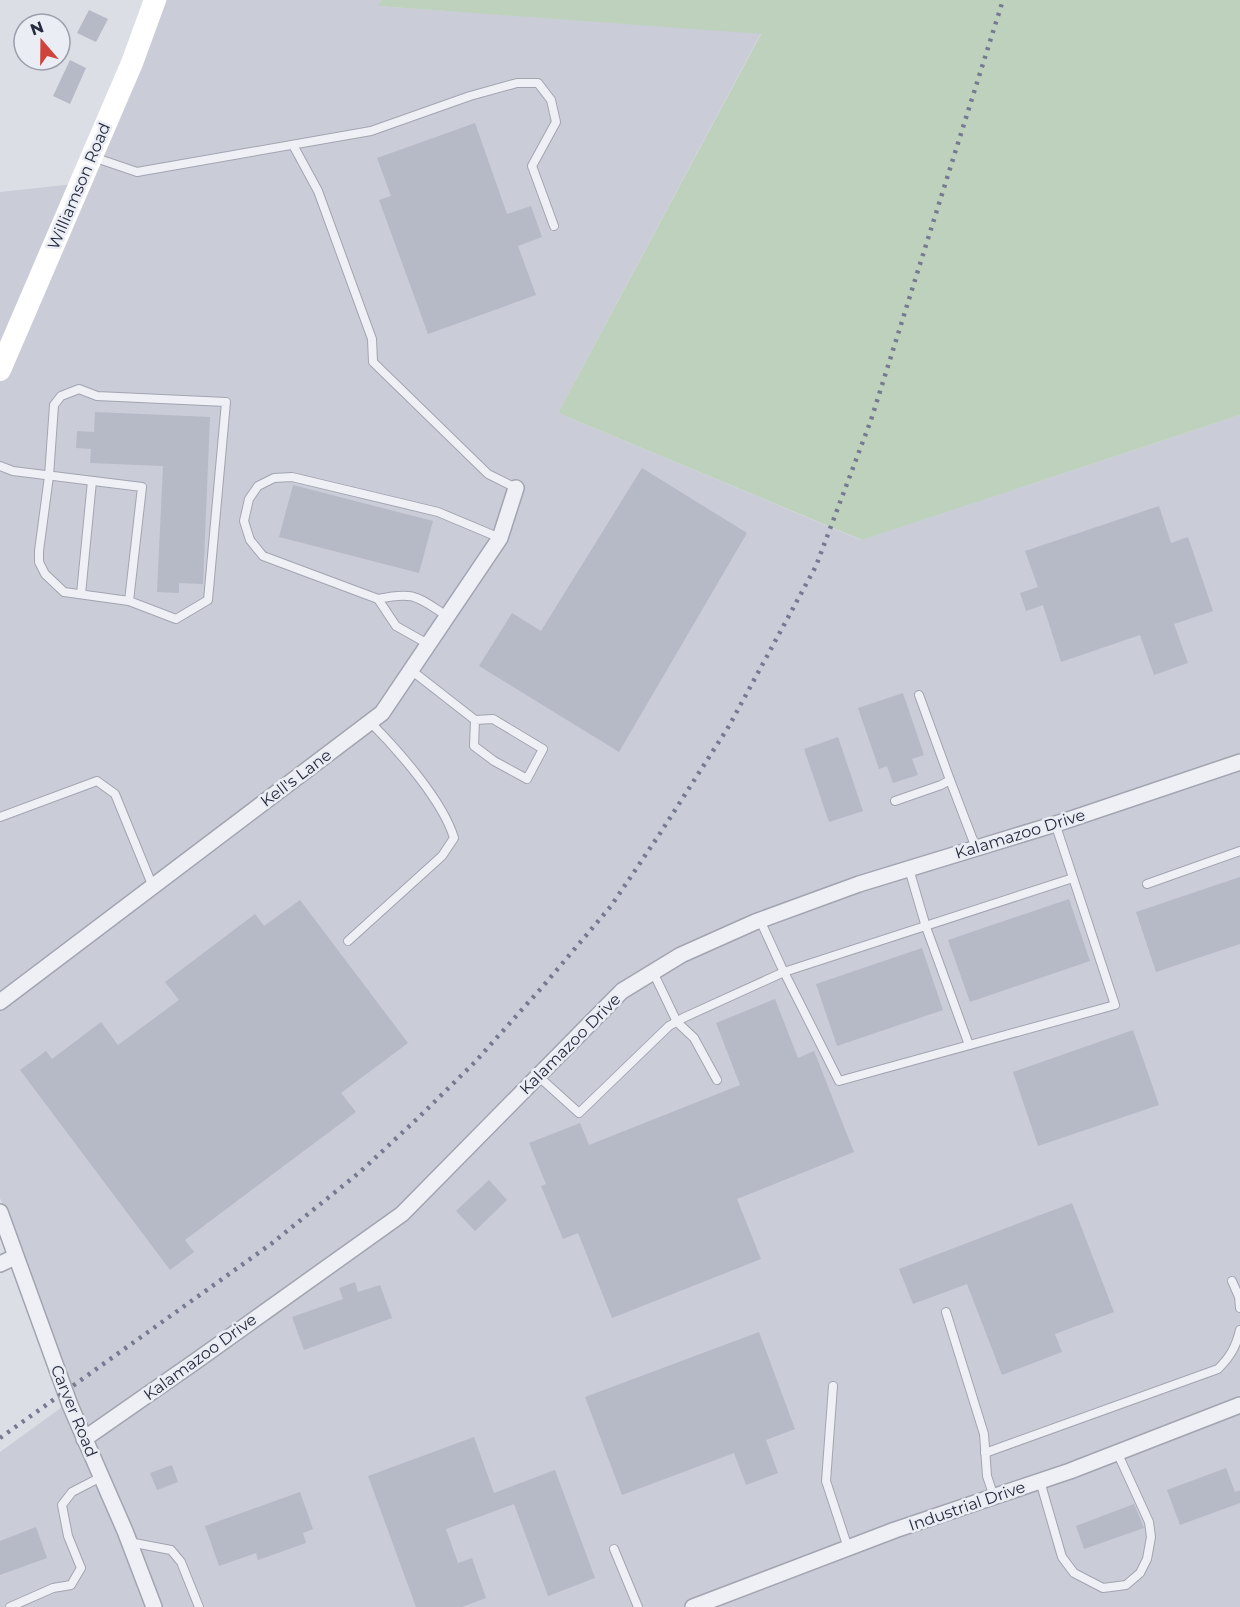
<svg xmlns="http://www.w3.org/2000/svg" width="1240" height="1607" font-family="Montserrat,sans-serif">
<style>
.built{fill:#cacdd8}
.green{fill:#bed1bd}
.building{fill:#b6b9c6}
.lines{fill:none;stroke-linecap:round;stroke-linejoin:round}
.service-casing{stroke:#a2a4b0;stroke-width:10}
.minor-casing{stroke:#a2a4b0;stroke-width:18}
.service{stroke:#eff0f5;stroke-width:8}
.minor{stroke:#eff0f5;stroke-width:15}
.secondary{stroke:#fff;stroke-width:22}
.rail{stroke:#757a90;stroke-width:4.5;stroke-dasharray:3 6;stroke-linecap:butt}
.labels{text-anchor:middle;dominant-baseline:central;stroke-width:5;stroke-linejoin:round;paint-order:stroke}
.street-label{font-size:16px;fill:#262a3d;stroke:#ebedf4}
</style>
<rect width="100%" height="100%" fill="#dcdee6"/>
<path class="built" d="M167 0H381L379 6 761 33 558 413 861 540 1240 415V1607H0V1452L73 1399 0 1198V192L83 183Z"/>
<path class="green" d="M381 0H1240V415L862 540 558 413 761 34 378 6Z"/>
<g class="building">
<path d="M89 10 108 19 96 42 77 33Z"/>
<path d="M70 60 86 68 70 104 53 96Z"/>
<path d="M475 123 507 214 531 206 542 237 518 246 536 295 428 334 379 200 391 196 377 158Z"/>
<path d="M95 412 210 417 203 584 179 583V593L157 592 163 466 90 463 91 449 76 448 77 431 94 432Z"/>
<path d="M642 468 747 533 619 752 479 666 512 613 541 631Z"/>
<path d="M293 485 433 521 419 573 279 537Z"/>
<path d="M1159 506 1171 543 1188 537 1213 611 1174 624 1188 663 1154 675 1140 635 1061 662 1043 605 1026 611 1020 593 1038 587 1025 551Z"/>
<path d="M903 693 924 755 912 759 918 775 893 783 887 766 879 769 858 708Z"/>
<path d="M838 737 863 811 829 822 804 749Z"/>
<path d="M1240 877V944L1156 972 1136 912Z"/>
<path d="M1069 899 1090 961 970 1002 948 940Z"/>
<path d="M300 900 408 1043 341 1093 356 1112 185 1240 194 1252 170 1270 20 1070 46 1051 52 1059 101 1022 118 1045 179 1000 165 982 255 914 264 926Z"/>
<path d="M922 948 943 1010 837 1046 816 984Z"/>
<path d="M775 999 798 1058 814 1051 854 1152 737 1199 761 1259 612 1318 578 1233 563 1239 541 1186 546 1184 529 1143 580 1123 589 1145 740 1085 716 1023Z"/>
<path d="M1133 1030 1159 1105 1038 1146 1013 1072Z"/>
<path d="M489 1180 507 1200 475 1231 456 1211Z"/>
<path d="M1072 1203 1114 1312 1055 1334 1062 1352 1002 1375 967 1284 913 1304 899 1269Z"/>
<path d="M355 1282 358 1292 380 1285 392 1318 304 1350 292 1317 343 1299 339 1288Z"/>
<path d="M759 1332 795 1429 766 1440 778 1473 746 1485 734 1453 622 1495 585 1397Z"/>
<path d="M474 1437 494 1493 555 1470 595 1578 548 1596 514 1504 446 1529 458 1563 472 1558 486 1598 462 1607H416L368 1476Z"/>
<path d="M172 1465 178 1482 157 1490 150 1473Z"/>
<path d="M1226 1468 1235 1492 1240 1490V1503L1180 1525 1167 1490Z"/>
<path d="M300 1492 313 1529 303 1533 306 1543 258 1560 256 1553 219 1566 205 1526Z"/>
<path d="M1134 1504 1144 1528 1084 1549 1076 1526Z"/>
<path d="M36 1527 47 1558 0 1575V1541Z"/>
</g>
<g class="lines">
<g class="service-casing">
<g id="service">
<path d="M293 145 318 191 372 339 373 362 488 474 516 488"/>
<path d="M93 157 137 172 371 131 470 96 517 83H538L551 100 556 122 532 166 554 226"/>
<path d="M79 389 97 396 226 402 208 600 176 619 129 601 64 592 45 574 39 562V551L49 476 54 405 61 396Z"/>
<path d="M0 466 13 471 142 487 129 601"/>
<path d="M81 594 92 481"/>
<path d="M378 599 263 556 250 540 244 521 249 499 258 486 274 478 292 477 438 512 500 538"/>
<path d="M428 644 396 626 378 599C415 591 417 597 447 616"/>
<path d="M411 670 475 720 493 719 543 749 527 779 494 761 474 746 475 720"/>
<path d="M950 780 976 848"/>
<path d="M895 801 941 785 950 780 919 695"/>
<path d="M0 817 97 781 115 794 153 887"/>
<path d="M909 869 926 927 969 1045"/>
<path d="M1147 884 1240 851"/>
<path d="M760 920 781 966 839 1081 1115 1005 1055 823"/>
<path d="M348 941 442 856 454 838C443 801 398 750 370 722"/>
<path d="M653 972 677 1022 694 1038 717 1080"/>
<path d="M538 1076 579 1113 669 1026 683 1018 784 972 1073 878"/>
<path d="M1232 1281 1239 1297 1240 1308"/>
<path d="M946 1312 984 1434 987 1476 994 1497"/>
<path d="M833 1386 826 1481 848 1548"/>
<path d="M985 1453 1218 1369C1230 1357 1236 1347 1240 1330"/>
<path d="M1040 1481 1062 1557 1074 1573 1103 1588 1126 1585 1140 1573 1147 1559 1151 1537 1149 1522 1117 1452"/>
<path d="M129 1542 171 1550 181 1562 199 1607"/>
<path d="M614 1549 638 1607"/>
<path d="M10 1607 53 1588 71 1585 81 1568 68 1536 62 1505 72 1492 101 1477"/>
</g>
</g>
<g class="minor-casing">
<g id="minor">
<path d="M0 1002 382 713 500 538 516 488"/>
<path d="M0 1212 70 1405 125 1531 154 1607"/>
<path d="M0 1264 15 1257"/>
<path d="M84 1439 196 1361 402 1214 622 991 681 955 755 922 859 884 1065 821 1240 762"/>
<path d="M693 1607 895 1530 1070 1471 1240 1405"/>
</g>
</g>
<use href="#service" class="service"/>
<use href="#minor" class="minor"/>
<path class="secondary" d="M0 370 132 63 155 0"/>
<path class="rail" d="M0 1438 271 1244 360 1172 418 1118 475 1062 544 985 611 906 659 835 729 726 816 566 871 420 1003 0"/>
</g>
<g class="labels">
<g class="street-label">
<text transform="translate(79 186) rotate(-67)">Williamson Road</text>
<text transform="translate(296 778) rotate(-37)">Kell's Lane</text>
<text transform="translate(1020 834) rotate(-17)">Kalamazoo Drive</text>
<text transform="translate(570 1044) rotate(-45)">Kalamazoo Drive</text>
<text transform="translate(200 1357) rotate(-36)">Kalamazoo Drive</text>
<text transform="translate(74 1411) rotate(68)">Carver Road</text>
<text transform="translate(967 1506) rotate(-19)">Industrial Drive</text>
</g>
</g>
<g transform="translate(42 42) rotate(340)"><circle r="28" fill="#ebedf4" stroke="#9c9fab" stroke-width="1.5"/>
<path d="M0-4.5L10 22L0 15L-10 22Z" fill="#cf433d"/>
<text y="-9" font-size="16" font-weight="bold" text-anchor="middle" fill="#262a3d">N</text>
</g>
</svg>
